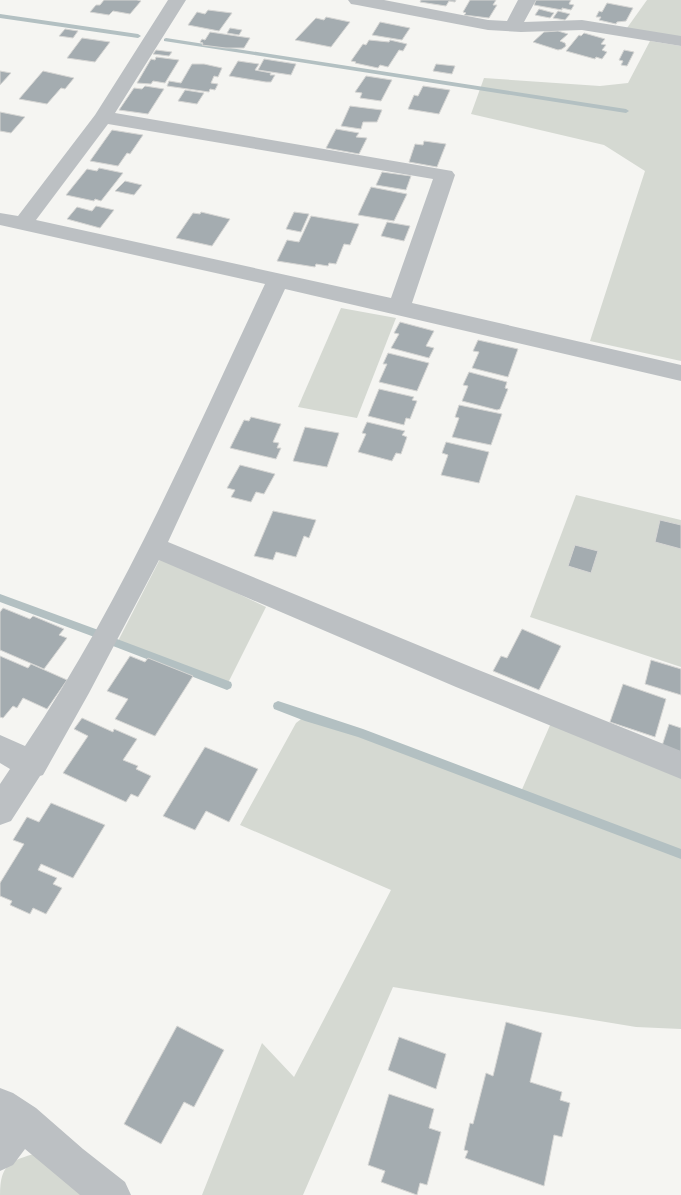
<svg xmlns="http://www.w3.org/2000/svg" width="681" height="1195" font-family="Commissioner,sans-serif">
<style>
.green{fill:#d5d9d2}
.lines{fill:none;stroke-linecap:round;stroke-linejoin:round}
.stream{fill:#b3c0c2;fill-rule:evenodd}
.building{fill:#a4acb0;stroke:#d6d6d4}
.minor{fill:#bcc0c3;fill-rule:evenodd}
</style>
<rect width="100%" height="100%" fill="#f5f5f2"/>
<g class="green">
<path d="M647 0H681V38L627 28Z"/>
<path d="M650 41 681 46V361L590 341 645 171 604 145 471 114 484 78 600 86 628 83Z"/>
<path d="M341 308 396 318 357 418 298 407Z"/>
<path d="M576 495 681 520V667L530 617Z"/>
<path d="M161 557 266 607 227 685 117 643Z"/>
<path d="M305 716 359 732 520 794 551 723 681 773V1029L636 1027 393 987 303 1195H202L262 1043 294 1077 391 890 240 825 296 723Z"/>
<path d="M37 1153 83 1195H0C0 1164 10 1161 37 1153Z"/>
</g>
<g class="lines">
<g class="stream">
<path d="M0 14 138 34 141 36 138 38 0 18Z"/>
<path d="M166 38 626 109 629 111 626 113 164 41V39Z"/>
<path d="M0 594 101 631 102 634 101 637 97 638 0 602Z"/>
<path d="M117 639 231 682 232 685 231 688 227 690 113 646 112 643 113 640Z"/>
<path d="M278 701 363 729 681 849V859L358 737 305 721 274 709 273 706 274 703Z"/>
</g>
</g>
<g class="building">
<path d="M104 0H137L141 1 130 14 113 11 109 15 90 12 96 5H100Z"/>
<path d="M421 0H456L455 2 449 1 446 6 420 2Z"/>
<path d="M470 0H496L493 5H497L489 18 464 15 466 13 463 12Z"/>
<path d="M536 0H571L569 4 574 5 571 10 562 8V10L534 5Z"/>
<path d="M607 3 633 8 626 21 617 22 616 24 599 20 601 17H596L599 11 602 12Z"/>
<path d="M539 9 554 13 550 18 535 15Z"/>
<path d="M208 10 232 13 219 31 188 25 197 12 205 14Z"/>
<path d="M558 11 570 14 565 20 553 18Z"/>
<path d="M326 17 350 22 331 47 295 40 316 18 324 20Z"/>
<path d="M380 22 410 28 402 40 372 35Z"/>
<path d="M230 28 242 30 239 35 227 33Z"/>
<path d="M65 29 78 31 73 38 59 36Z"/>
<path d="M558 31 568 34 560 41 565 43 566 46 562 49 558 50 533 42 544 32Z"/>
<path d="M210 32 250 38 244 48H226L202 45 203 43 200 42 202 39 205 40Z"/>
<path d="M584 33 605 39 601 44 606 45 602 50 607 52 602 59 596 57 595 59 566 51 579 35 581 36Z"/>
<path d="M82 38 110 42 95 62 67 58Z"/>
<path d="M369 40 389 42 390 40 407 44 403 51 399 50 388 67 380 65 378 68 355 63 356 62 351 61 363 44 366 45Z"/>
<path d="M156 50 172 52 169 56 153 54Z"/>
<path d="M624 50 634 52 627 66 621 65 623 61 619 60Z"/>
<path d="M156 57 179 60 165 83 153 81 151 84 137 83 151 59 155 60Z"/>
<path d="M264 59 296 64 291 75 258 70Z"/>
<path d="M238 61 259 64 255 70 271 73 270 75H275L271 82H266L229 76Z"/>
<path d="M192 64H204L222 68 218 77 214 76 211 83 218 84 215 90 210 89 209 92 167 86 169 81 181 83Z"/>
<path d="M436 64 455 66 452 74 433 71Z"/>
<path d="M0 71 11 73 0 85Z"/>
<path d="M43 71 74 78 65 89 61 88 47 104 19 99Z"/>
<path d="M366 76 392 80 381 101 360 98 362 93 355 92Z"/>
<path d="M145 86 164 89 148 114 119 110 134 88 142 89Z"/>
<path d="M423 86 450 90 439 114 408 109 414 95 418 96Z"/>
<path d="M185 90 204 93 197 104 178 101Z"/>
<path d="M350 106 382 110 377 122H363L361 129 341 126Z"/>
<path d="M0 112 25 117 11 133 0 131Z"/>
<path d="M336 129 359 133 356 137 367 138 359 154 326 148Z"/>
<path d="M112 130 143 135 130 154 127 153 118 166 90 161Z"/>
<path d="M424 141 446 144 437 167 409 162 415 144 423 145Z"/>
<path d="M99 168 123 173 101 201 95 199 94 201 66 195 87 169 97 171Z"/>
<path d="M382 172 411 176 406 190 376 185Z"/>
<path d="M125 181 142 185 134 195 115 191Z"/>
<path d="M371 187 407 194 394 221 358 215Z"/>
<path d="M96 206 114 210 100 228 67 219 77 207 92 211Z"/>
<path d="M201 212 230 219 212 246 176 238 193 213 200 214Z"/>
<path d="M294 212 309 214 301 232 286 229Z"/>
<path d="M311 216 359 224 350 245 344 244 336 264 329 263 328 266 316 264 315 267 277 261 287 240 299 242Z"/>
<path d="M387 222 410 226 404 241 381 236Z"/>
<path d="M400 322 434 331 426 346 434 348 429 358 391 348 399 334 394 333Z"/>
<path d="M478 340 518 349 508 377 472 368 479 352 473 351Z"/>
<path d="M388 353 429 363 417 391 379 382 387 364H383Z"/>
<path d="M469 372 507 382 505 388 508 389 500 409 497 410 462 401 468 386 463 385Z"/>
<path d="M379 389 414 397 412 400 417 401 410 419 406 418 404 425 368 416Z"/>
<path d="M459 405 502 414 491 445 452 437 459 418 455 417Z"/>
<path d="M251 417 281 424 273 442 279 443 277 448H281L276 459 230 448 244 420 249 421Z"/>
<path d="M367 422 405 431 402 435 407 437 401 454 396 453 392 461 358 452 366 434 362 433Z"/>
<path d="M305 427 339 433 327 467 293 461Z"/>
<path d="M446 442 489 452 479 483 441 475 448 455 442 453Z"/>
<path d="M240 465 275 474 264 494 256 492 251 502 231 497 235 490 227 488Z"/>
<path d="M273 511 316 520 309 538 304 536 296 557 276 552 273 560 254 556Z"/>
<path d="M660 520 681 525V549L655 542Z"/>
<path d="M575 545 598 551 591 573 568 566Z"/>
<path d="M3 608 30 619 33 616 64 629 59 635 67 638 44 669 0 650V612Z"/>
<path d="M522 629 561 646 539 690 493 671 501 656 507 658Z"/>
<path d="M0 656 28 668 31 664 67 680 47 709 23 698 17 708 13 706 3 718 0 717Z"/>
<path d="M130 656 145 662 148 658 193 676 155 736 115 719 128 699 107 691Z"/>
<path d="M651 660 681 669V695L645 684Z"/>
<path d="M623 684 666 699 655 737 610 722Z"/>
<path d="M82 718 113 732 114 729 137 739 123 760 138 766 136 769 151 776 138 797 131 794 126 802 63 773 88 736 74 729Z"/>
<path d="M669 724 681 728V752L662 746Z"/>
<path d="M205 747 258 769 229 822 206 811 195 830 163 816Z"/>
<path d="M51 803 105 825 73 878 41 864 38 870 57 878 53 884 62 888 46 914 33 908 30 914 10 905 12 901 0 896V883L24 844 13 840 27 817 39 822Z"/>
<path d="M506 1022 542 1033 530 1082 562 1092 560 1100 570 1103 562 1137 554 1135 544 1186 465 1158 468 1151 464 1150 470 1123 473 1124 486 1073 493 1076Z"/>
<path d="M177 1026 224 1050 194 1107 184 1102 161 1144 124 1124Z"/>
<path d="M399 1037 446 1054 436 1089 388 1070Z"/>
<path d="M389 1094 434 1109 429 1128 441 1132 427 1185 420 1183 417 1195 381 1182 385 1171 368 1165Z"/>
</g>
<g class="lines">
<g class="minor">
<path d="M168 0H186L115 113 452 171 455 175 412 303 681 365V381L285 289 168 542 476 669 681 751V779L456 687 159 560 89 693 43 775 40 776 11 821 0 825V784L10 769 0 763V735L25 746C122 602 191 441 265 284L0 225V213L18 216 95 115ZM108 124 433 179 391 298 36 220Z"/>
<path d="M348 0H384L488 20 507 21 518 0H536L524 22 582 20 681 36V46L582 30 521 32 488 30 357 5 351 4Z"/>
<path d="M0 1088 13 1093 36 1108 83 1149 125 1182 131 1195H80L25 1149 13 1165 0 1171Z"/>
</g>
</g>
</svg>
